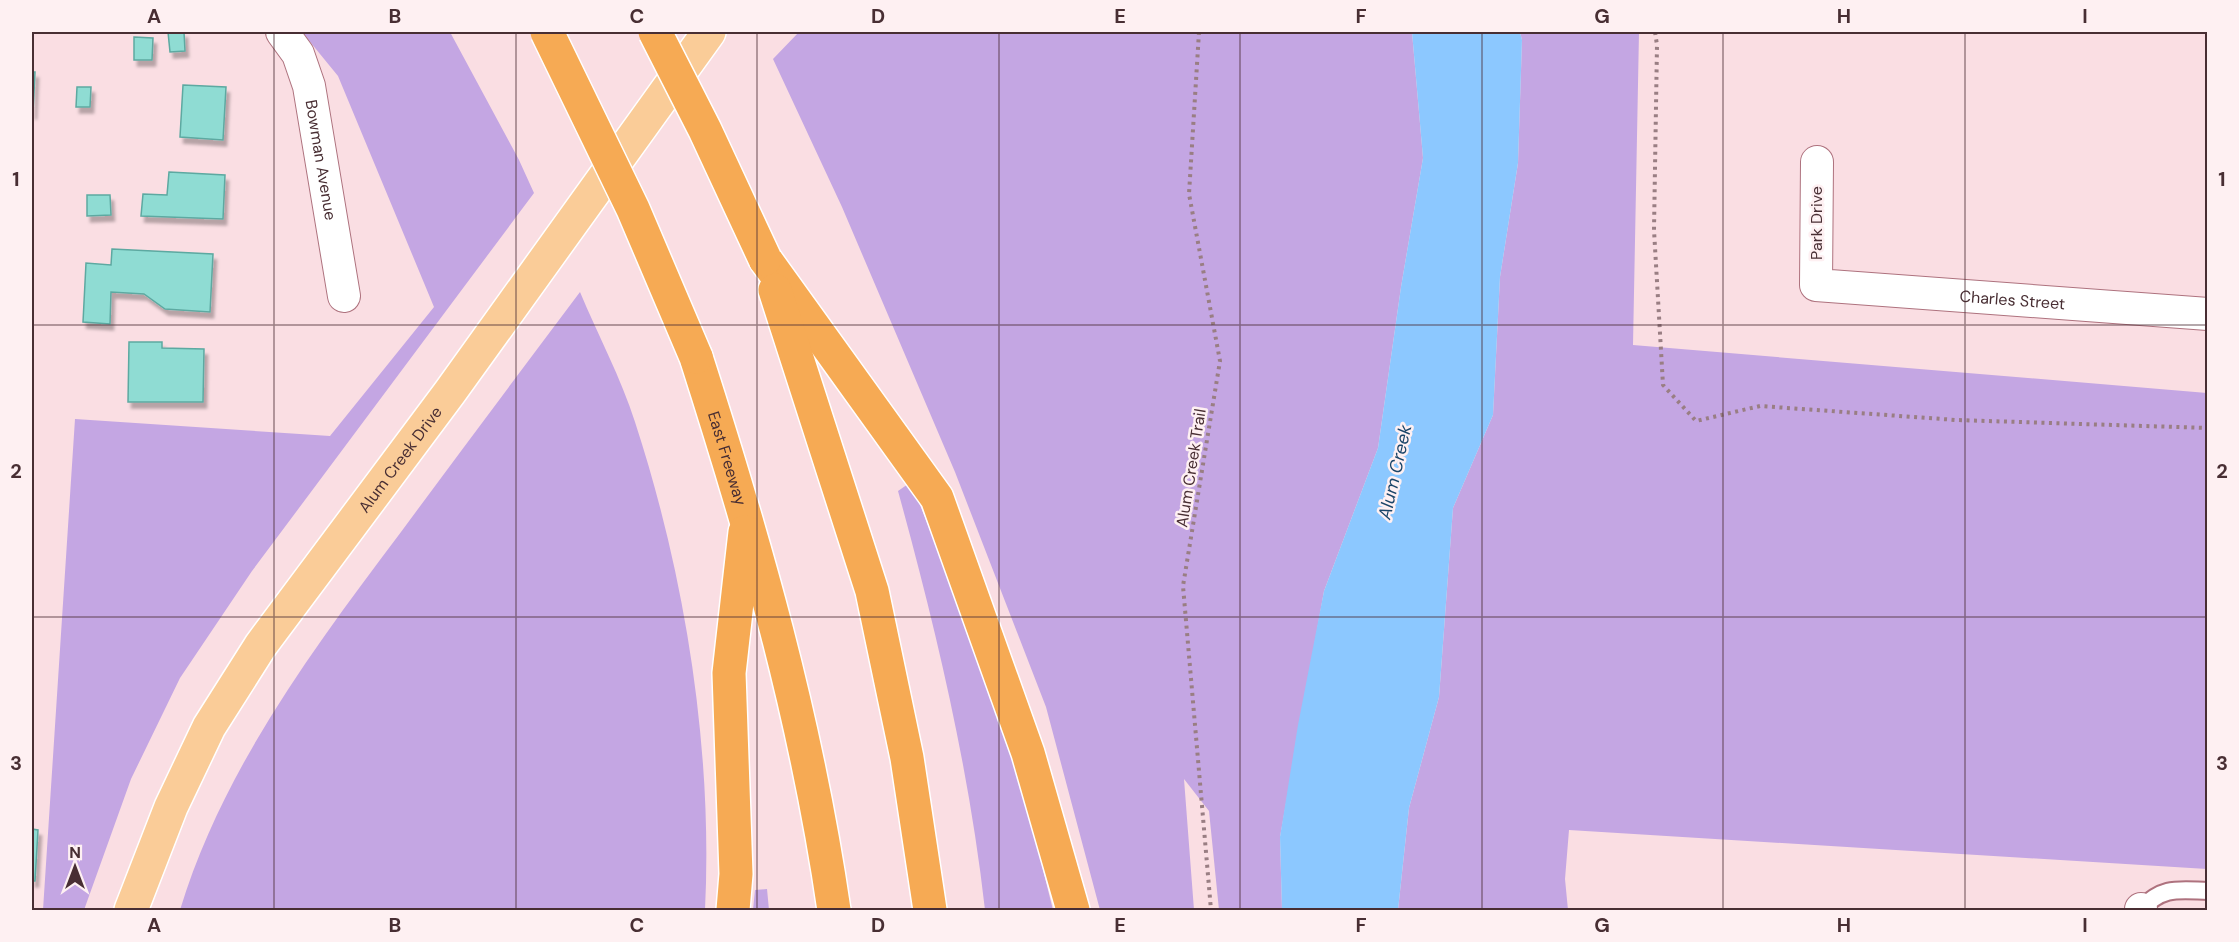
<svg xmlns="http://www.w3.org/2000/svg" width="2239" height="942" font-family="'DM Sans',sans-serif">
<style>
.green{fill:#c4a6e3}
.water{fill:#8cc8ff}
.building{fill:#8fdcd3;stroke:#5da9a1;stroke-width:1.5;filter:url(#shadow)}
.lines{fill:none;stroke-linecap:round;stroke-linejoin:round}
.lane-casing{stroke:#ae727e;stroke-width:20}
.street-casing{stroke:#ae727e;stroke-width:34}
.primary-casing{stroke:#fff;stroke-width:36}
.highway-casing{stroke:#fff;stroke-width:36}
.path{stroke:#997e83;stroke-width:4;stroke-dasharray:3 4.5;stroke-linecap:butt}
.lane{stroke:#fff;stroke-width:16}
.street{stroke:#fff;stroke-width:32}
.primary{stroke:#facc98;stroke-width:33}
.highway{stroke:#f6aa54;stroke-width:33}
.highway-bridge-casing{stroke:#fff;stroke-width:36;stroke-linecap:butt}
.highway-bridge{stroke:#f6aa54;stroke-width:33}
.grid{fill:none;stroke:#482e33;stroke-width:1.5;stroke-opacity:0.55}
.labels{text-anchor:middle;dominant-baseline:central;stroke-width:5;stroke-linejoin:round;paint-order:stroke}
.street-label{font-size:16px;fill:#482e33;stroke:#fef0f2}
.water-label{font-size:18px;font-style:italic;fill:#1a4569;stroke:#fef0f2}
.neatline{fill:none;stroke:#482e33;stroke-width:2}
.grid-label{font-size:20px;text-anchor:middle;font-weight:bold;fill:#482e33}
</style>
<defs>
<filter id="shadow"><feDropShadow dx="3.5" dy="6" stdDeviation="1.5" flood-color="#0004"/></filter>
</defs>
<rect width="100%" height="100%" fill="#fadee3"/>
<g class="green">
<path d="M302 32H450L519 160 534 193 252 571 180 678 131 779 84 910H43L75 419 330 436 434 307 338 76Z"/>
<path d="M799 32H1412L1423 158 1401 287 1378 448 1324 591 1280 837 1282 910H1219L1209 811 1184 779 1194 910H1100L1046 707 955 472 842 207 773 59Z"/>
<path d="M1520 32H1639L1633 345 2207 393V869L1569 830 1565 879 1568 910H1398L1409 808 1439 697 1453 508 1493 415 1500 277 1518 163 1522 40Z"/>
<path d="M580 292C598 335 621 378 635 422 685 575 713 749 705 910H180C223 769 313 649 401 532 460 452 520 372 580 292Z"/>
<path d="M911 482 961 609 1025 797 1053 910H985C969 768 936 629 898 491Z"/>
<path d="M767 889 769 910H753L755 890Z"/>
</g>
<path class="water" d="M1412 32H1520L1522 40 1518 163 1500 277 1493 415 1453 508 1439 697 1409 808 1398 910H1282L1280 837 1298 725 1324 591 1378 448 1401 287 1423 158Z"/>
<g class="building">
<path d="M168 32H184L185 51 170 52Z"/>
<path d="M134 37 153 38 152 60H134Z"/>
<path d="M32 72H35L33 113H32Z"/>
<path d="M183 85 226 87 223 140 180 137Z"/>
<path d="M77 87H91L90 107H76Z"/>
<path d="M169 172 225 175 223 219 141 216 143 194 167 195Z"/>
<path d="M87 195H110L111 215 87 216Z"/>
<path d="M112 249 213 254 210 312 165 309 144 294 111 292 110 324 83 322 86 263 111 265Z"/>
<path d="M129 342H162V348L204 349 203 402H128Z"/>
<path d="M32 829 38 830 35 881H32Z"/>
</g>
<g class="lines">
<g class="lane-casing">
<path id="lane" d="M2141 909C2163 886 2178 890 2208 891"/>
</g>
<g class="street-casing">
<g id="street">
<path id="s1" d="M282 32 298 54 309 86 344 296"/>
<path id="s2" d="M1817 162 1816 285 2208 314"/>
<path d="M2141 909V910"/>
</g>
</g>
<g class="primary-casing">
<g id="primary">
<path id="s3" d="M131 910 171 807 209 727 261 645 450 392 709 32"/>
</g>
</g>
<g class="highway-casing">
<g id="highway">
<path d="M765 259 937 498 1028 753 1073 910"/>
<path d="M775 290 872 591 907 758 930 910"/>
<path id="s4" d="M696 357C755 541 806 718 834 910"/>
<path d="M733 910 736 874 729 673 745 532"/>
</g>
</g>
<g class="path">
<path d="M1199 32 1189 194 1220 361 1183 586 1211 910"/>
<path d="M1655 32 1657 45 1654 230 1663 385 1696 421 1760 406 1956 420 2208 428"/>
</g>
<use href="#lane" class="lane"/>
<use href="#street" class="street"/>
<use href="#primary" class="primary"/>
<use href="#highway" class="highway"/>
<g class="highway-bridge-casing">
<g id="highway-bridge">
<path d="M547 32 633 209 696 357"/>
<path d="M655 32 705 130 765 259"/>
</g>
</g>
<use href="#highway-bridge" class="highway-bridge"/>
</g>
<path class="grid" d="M274 32V910M516 32V910M757 32V910M999 32V910M1240 32V910M1482 32V910M1723 32V910M1965 32V910M32 325H2208M32 617H2208"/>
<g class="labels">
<g class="street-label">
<text stroke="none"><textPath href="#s1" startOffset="136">Bowman Avenue</textPath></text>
<text transform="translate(1816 223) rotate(-90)">Park Drive</text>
<text stroke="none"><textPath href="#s2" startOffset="320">Charles Street</textPath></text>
<text stroke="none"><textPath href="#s4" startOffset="106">East Freeway</textPath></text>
<text stroke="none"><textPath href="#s3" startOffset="528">Alum Creek Drive</textPath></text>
<text transform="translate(1191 468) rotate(-81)">Alum Creek Trail</text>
</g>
<g class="water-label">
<text transform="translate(1395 472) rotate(-77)">Alum Creek</text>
</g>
</g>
<rect width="2239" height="942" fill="none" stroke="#fef0f2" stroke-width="66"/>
<g transform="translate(75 867)" stroke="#fef0f2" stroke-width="4.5" paint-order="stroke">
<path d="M0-4.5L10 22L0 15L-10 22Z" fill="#482e33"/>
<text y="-9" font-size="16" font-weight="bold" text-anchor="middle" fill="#482e33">N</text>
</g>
<rect x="33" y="33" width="2173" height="876" class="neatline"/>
<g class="grid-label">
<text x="154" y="23">A</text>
<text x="395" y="23">B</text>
<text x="637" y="23">C</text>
<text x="878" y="23">D</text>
<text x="1120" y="23">E</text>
<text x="1361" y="23">F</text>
<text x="1602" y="23">G</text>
<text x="1844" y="23">H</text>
<text x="2085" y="23">I</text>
<text x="16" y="186">1</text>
<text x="2222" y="186">1</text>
<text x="16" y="478">2</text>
<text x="2222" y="478">2</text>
<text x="16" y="770">3</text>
<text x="2222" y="770">3</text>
<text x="154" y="932">A</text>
<text x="395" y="932">B</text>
<text x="637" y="932">C</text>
<text x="878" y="932">D</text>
<text x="1120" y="932">E</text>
<text x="1361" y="932">F</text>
<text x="1602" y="932">G</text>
<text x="1844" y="932">H</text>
<text x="2085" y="932">I</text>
</g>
</svg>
